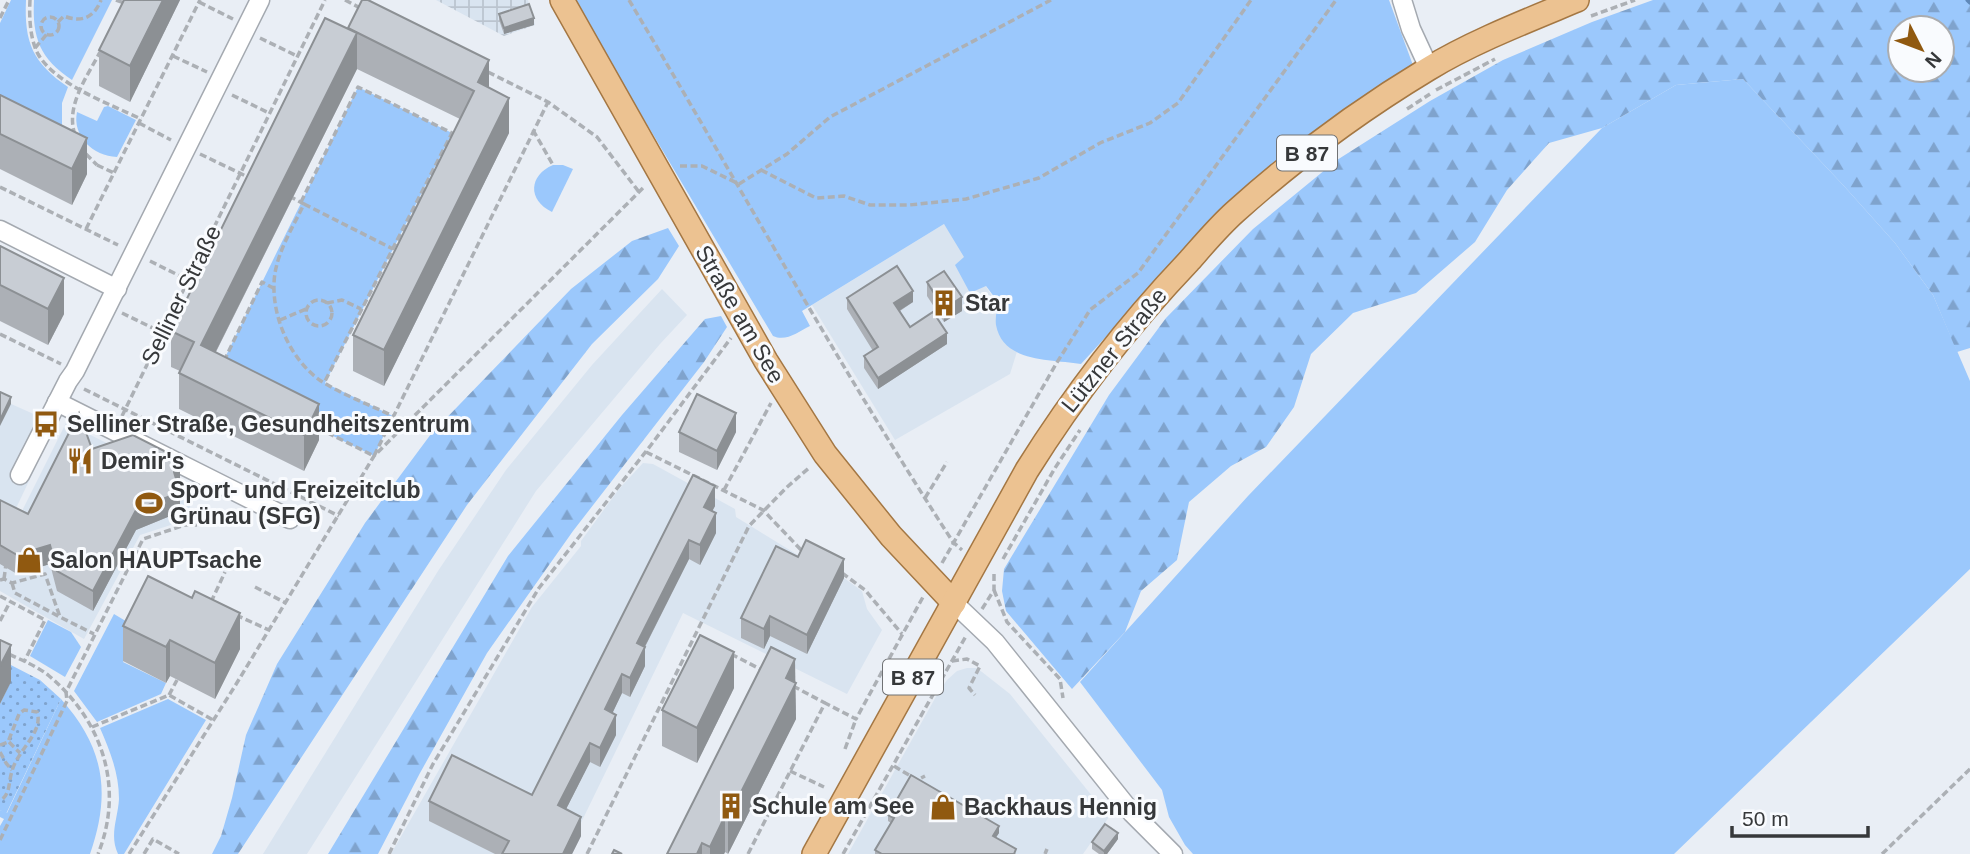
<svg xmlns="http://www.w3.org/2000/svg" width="1970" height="854" font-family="Helvetica,sans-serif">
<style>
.built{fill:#d9e4f0}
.industrial{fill:url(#industrial-grid)}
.green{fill:#9bc8fc}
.forest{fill:url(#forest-firs);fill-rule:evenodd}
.garden{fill:url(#garden-dots)}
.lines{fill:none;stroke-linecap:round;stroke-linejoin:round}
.stream{stroke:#5f88b8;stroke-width:5}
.minor-casing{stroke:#a4a9b0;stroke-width:21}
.major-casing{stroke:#a47743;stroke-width:26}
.path{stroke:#acb0b5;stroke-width:3.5;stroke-dasharray:7 3.5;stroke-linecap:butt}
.minor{stroke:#fff;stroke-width:18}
.major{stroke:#ecc291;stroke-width:23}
.wall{fill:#acb0b6}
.shaded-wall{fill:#8c9094}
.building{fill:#c8cdd4;stroke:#8c9094;stroke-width:2}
.labels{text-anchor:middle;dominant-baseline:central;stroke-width:6;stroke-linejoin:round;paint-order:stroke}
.shield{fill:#f9fbfe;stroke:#707275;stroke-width:2}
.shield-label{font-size:21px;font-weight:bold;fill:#36383a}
.street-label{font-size:23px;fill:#36383a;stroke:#f9fbfe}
.poi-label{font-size:23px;font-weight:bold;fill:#36383a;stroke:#f9fbfe;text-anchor:start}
</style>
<defs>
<pattern id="industrial-grid" width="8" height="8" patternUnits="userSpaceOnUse" patternTransform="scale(1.75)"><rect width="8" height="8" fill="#d9e4f0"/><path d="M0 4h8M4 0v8" fill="none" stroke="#bbc4cf"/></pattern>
<pattern id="forest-firs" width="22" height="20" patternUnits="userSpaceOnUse" patternTransform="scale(1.75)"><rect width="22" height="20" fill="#9bc8fc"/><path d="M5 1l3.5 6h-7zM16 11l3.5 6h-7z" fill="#7fa3cd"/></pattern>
<pattern id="garden-dots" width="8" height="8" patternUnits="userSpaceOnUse" patternTransform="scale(1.75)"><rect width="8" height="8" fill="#9bc8fc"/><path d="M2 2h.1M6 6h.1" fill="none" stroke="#7fa3cd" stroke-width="1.8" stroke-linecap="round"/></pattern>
</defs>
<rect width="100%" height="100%" fill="#e9eef5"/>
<g class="built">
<path d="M944 224 1021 339 1010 374 895 440 812 305Z"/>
<path d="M662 289 687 315 660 344 536 491 307 854H263L438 571 506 470 592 365Z"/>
<path d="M0 399 56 424 0 542Z"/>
<path d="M66 423 180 479 192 490 193 500 183 521 140 535 84 639 0 591V555Z"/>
<path d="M643 463 653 464 735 509 736 517 806 560 844 578 862 591 867 609 882 630 847 694 683 613 576 833 581 836 572 854H391L532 607 581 546V541L619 489Z"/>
<path d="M967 668H976L982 672 1010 694 1109 817 1083 854H848L938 693 947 680 957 671Z"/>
</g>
<path class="industrial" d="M436 0H528L535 25 504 36Z"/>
<g class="green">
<path d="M11 0H26C24 43 33 63 68 87L62 103V133L0 102V23Z"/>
<path d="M34 0H112L72 80C40 59 32 38 34 0Z"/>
<path d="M573 0H1389L1414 68 1155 283 1081 364C1051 359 1003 363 996 325 995 318 997 309 998 302L986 286 970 293 955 265 964 257 944 224 802 311 810 326C798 332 786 342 773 336Z"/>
<path d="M1743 79 1844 186 1895 243 1933 295 1970 381V569L1674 854H1193L1185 845 1169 817 1162 790 1080 682 1248 496 1602 128 1676 85Z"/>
<path d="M358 87 452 133 325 383 393 416 374 456 215 378Z"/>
<path d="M108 106 136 120 117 157C93 156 72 136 77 112L97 121 104 107Z"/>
<path d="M553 165H563L573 169 552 212C527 200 529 175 553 165Z"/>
<path d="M114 614 139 629 123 662 166 683 161 694 97 722 74 691Z"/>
<path d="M48 620 71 632 81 647 65 677 30 656Z"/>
<path d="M61 699C105 748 111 794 90 854H0V826L4 819 0 817V810L7 813Z"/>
<path d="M168 699 206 720 124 854H118C109 835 118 818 119 799 119 773 110 751 100 728Z"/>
</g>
<g class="forest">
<path d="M1653 0H1970V348L1957 352 1933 295 1895 243 1844 186 1743 79 1676 85 1602 128 1549 143 1507 190 1475 242 1416 293 1353 313 1311 354 1294 407 1266 447 1231 466 1189 502 1177 560 1141 591 1125 632 1072 689 1006 611 1002 591 1004 569 1109 395 1166 318 1253 229 1337 160 1430 101 1503 60 1592 22ZM1942 28V70H1900V28Z"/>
<path d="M668 228 679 246 658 279 592 344 467 505 238 854H212L221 836 232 798 246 735 277 664 365 523 431 434 571 289 632 241Z"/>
<path d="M721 316 727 327 704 362 573 531 487 653 420 773 378 854H328L508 556 622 415 705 319Z"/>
</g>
<path class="garden" d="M5 662 40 680 61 699 6 814 0 810V704L10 683Z"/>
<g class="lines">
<path class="stream" d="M1968 0 1970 2"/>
<g class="minor-casing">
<g id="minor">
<path d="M1402 0 1411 29 1429 68"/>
<path d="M0 230 117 289"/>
<path d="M57 402 290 519"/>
<path d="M20 475 68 381 75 371 260 0"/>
<path d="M954 603 995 642 1132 813 1173 854"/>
</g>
</g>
<g class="major-casing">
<g id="major">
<path d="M562 0 766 361 825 454 891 536 954 603"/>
<path d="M814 854 1027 470C1074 395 1128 325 1189 261 1204 244 1219 226 1236 211 1295 158 1360 110 1428 69 1472 42 1529 20 1577 0"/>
</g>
</g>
<g class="path">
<path d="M30 0C29 17 30 39 38 54 56 85 110 104 141 119"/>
<path d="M116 0 124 3"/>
<path d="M345 0 362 9"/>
<path d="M629 0C737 181 838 365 953 542L962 550"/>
<path d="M199 2 233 19"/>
<path d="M1591 16 1635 0"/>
<circle cx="50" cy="26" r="9"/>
<path d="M0 18 9 0"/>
<path d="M58 22 64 16C81 23 94 18 101 0"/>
<path d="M260 38 297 56"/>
<path d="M35 48 47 34"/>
<path d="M173 56 207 72"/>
<path d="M488 72 548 102 597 137 639 192"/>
<path d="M1436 90 1495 59"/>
<path d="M232 95 269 113"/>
<path d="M1407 109 1430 94"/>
<path d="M139 123 171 140"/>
<path d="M533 130 553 165"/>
<path d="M75 135C65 106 87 77 100 52"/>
<path d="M86 154 97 165"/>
<path d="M200 154 250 178"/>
<path d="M97 165 114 173"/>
<path d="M680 166H702L739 184 787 154 830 117 1051 0"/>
<path d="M761 170 816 198 844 196 870 205H909L966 199 1039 178 1100 143 1150 123 1178 103 1251 0"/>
<path d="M0 187 118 245"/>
<path d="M289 196 304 204C294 225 279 249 275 273 269 312 289 359 321 381 343 395 370 405 393 416"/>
<path d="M301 202 358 87 452 133 324 383"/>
<path d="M304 204 393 249"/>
<path d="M86 229 200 0"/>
<path d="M150 261 188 280"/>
<circle cx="319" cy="313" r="13"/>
<path d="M327 303 342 300 361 309"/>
<path d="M122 313 163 333"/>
<path d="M280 320 306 309"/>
<path d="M0 334 61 364"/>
<path d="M224 361 262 282 275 289"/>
<path d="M84 389 339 516"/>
<path d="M122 416 325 0"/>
<path d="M318 428 374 456 548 102"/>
<path d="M646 452 763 510 804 553"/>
<path d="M724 490 771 403"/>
<path d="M925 498 947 462"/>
<path d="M1003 559 1055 468 1080 430"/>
<path d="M942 563 1056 364 1090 310 1138 273 1336 0"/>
<path d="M842 573 865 590 902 634"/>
<path d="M4 579 6 564"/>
<path d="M0 580 4 579 12 583 45 574 60 617 94 634"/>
<path d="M12 583 15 593 60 617"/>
<path d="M255 587 286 603"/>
<path d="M994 590 1007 622 1060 679 1063 698"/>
<path d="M0 596 45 620 24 662"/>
<path d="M211 602 225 572"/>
<path d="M982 609 994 590V574"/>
<path d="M236 615 269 630"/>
<path d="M0 621 10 602"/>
<path d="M0 650C16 658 34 664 48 675 102 720 125 787 98 854"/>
<path d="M731 654 764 671"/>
<path d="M952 661 967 659 980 666 969 688 975 695"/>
<path d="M793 686 825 703"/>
<path d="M169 695 177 680"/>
<path d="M92 727 169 695 213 720"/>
<path d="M9 742 20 753"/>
<path d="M0 745 8 742 19 714 24 710 37 712C44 732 17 751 12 771 8 783 11 794 0 801"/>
<path d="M845 749 856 719"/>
<path d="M0 752 6 763 12 770"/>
<path d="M894 766 917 780 925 776"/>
<path d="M790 771 824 787"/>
<path d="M0 840 67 701 66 692 143 539 185 525H197"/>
<path d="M129 854 235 686 374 456 644 187"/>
<path d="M144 854 153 839 179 854"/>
<path d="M389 854 433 764 539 588 651 445 731 338"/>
<path d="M587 854 749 526 786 488 810 467"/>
<path d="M748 854 825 703 856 719 923 597"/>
<path d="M843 854 966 636"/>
<path d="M1045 854 1047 849"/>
<path d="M1882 854 1970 769"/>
</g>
<use href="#minor" class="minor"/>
<use href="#major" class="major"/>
</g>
<g class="wall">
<path d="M124 0H180L130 102 99 86V50Z"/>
<path d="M499 14 534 25 504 34 499 20Z"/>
<path d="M348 29 489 88 509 133 384 386 353 371V335L460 119 357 69 216 352 319 440 304 471 179 409V373L180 371 171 367V331Z"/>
<path d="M0 95 87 174 72 205 0 169Z"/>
<path d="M0 246 64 314 48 345 0 321Z"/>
<path d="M927 282 962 311 944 322 927 296Z"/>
<path d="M847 298 913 302 900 311 910 327 947 344 878 389 864 368V356L873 351 847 309Z"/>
<path d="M679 432H736L717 470 679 452Z"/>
<path d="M693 475 715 506 712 511 716 533 700 565 689 559 645 647V666L630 697 622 693 612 713 616 735 600 767 590 762 566 809 581 836 572 854H495L429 821V801L532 795Z"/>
<path d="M180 479 177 485 180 512 136 530 93 611 57 591 50 564 17 574 0 564V500L28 514Z"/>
<path d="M844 578 807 654 770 636 764 649 741 638V618Z"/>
<path d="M123 626 240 649 215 699 170 676 166 683 123 661Z"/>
<path d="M795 683 796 719 728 854 725 852 724 854H667Z"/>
<path d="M734 688 697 763 662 746V710Z"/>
<path d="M888 815 999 833 996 837 1016 854H875V850L891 823 888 821Z"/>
<path d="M1118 839 1107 854H1099L1092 849V842Z"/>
</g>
<g class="shaded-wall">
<path d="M163 0H180L130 102V66Z"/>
<path d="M534 18V25L504 34V28Z"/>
<path d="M357 33V69L201 381V345Z"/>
<path d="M489 60V96L478 82Z"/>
<path d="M509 98V133L384 386V350Z"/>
<path d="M87 138V174L72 205V169Z"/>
<path d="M64 278V314L48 345V309Z"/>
<path d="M913 291V302L894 314V303Z"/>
<path d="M962 297V311L944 322V309Z"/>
<path d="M947 333V344L878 389V378Z"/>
<path d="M11 397V404L0 426V420Z"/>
<path d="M319 404V440L304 471V435Z"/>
<path d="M736 413V432L717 470V451Z"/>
<path d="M180 459V479L174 492V472Z"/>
<path d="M715 486V506L704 527V507Z"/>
<path d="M180 492V512L136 530 93 611V591L136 510Z"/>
<path d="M716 513V533L700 565V545Z"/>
<path d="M689 540V559L637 662V643Z"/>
<path d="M50 545V564L17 574V555Z"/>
<path d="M844 559V578L807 654V635Z"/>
<path d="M240 613V649L215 699V663Z"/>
<path d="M770 616V636L764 649V629Z"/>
<path d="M170 640V676L166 683V647Z"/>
<path d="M11 645V682L0 704V666Z"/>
<path d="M645 647V666L630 697V678Z"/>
<path d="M734 652V688L697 763V728Z"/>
<path d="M795 659 796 719 728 854V818L786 678Z"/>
<path d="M622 674V693L605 729V709Z"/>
<path d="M616 715V735L600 767V748Z"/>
<path d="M590 743V762L558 825V805Z"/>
<path d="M725 816V852L724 854H710V847Z"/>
<path d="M581 817V836L572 854H563Z"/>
<path d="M999 826V833L993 842V836Z"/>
<path d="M1118 833V839L1107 854H1104V851Z"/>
<path d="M702 843V854H697Z"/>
</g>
<g class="building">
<path d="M124 0H163L130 66 99 50Z"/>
<path d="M362 0H368L489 60 478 82 509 98 384 350 353 335 474 91 348 28Z"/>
<path d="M529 4 534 18 504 28 499 14Z"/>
<path d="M325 18 357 33 201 345 319 404 304 435 179 373 194 342 171 331Z"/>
<path d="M0 95 87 138 72 169 0 134Z"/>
<path d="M0 246 64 278 48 309 0 285Z"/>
<path d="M897 266 913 291 894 303 910 327 933 312 947 333 878 378 864 356 878 347 847 298Z"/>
<path d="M944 271 962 297 944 309 927 282Z"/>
<path d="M0 392 11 397 0 420Z"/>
<path d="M697 394 736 413 717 451 679 432Z"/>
<path d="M79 413 92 449 133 435 180 459 174 472 180 492 136 510 93 591 57 571 50 545 17 555 0 545V500L28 514Z"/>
<path d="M693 475 715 486 704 507 716 513 700 545 689 540 637 643 645 647 630 678 622 674 605 709 616 715 600 748 590 743 558 805 581 817 563 854H502L509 841 429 801 452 755 532 795Z"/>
<path d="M806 540 844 559 807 635 770 616 764 629 741 618 776 546 798 557Z"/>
<path d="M148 576 192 598 195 591 240 613 215 663 170 640 166 647 123 626Z"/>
<path d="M700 635 734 652 697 728 662 710Z"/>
<path d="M0 640 11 645 0 666Z"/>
<path d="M771 647 795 659 786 678 796 683 728 818 725 816 710 847 702 843 697 854H667Z"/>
<path d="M911 775 999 826 993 836 1016 849 1014 854H882L875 850 894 818 888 815Z"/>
<path d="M1105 824 1118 833 1104 851 1092 842Z"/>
<path d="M614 850 622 854H612Z"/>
</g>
<defs>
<g id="building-bare" transform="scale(2.1)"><path d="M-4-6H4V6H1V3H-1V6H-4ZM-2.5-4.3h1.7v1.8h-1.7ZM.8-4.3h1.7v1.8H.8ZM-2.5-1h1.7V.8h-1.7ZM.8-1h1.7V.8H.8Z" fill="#905910" stroke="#f9fbfe" stroke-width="2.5" paint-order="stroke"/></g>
<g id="bus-bare" transform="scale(2.1)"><path d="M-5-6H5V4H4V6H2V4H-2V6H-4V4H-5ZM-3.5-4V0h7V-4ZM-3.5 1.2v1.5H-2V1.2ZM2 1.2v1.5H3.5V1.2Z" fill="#905910" stroke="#f9fbfe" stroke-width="2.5" paint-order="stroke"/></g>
<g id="restaurant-bare" transform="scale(2.1)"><path d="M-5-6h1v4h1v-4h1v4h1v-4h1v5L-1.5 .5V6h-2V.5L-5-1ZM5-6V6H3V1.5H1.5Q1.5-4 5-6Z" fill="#905910" stroke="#f9fbfe" stroke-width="2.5" paint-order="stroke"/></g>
<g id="stadium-bare" transform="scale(2.1)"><path d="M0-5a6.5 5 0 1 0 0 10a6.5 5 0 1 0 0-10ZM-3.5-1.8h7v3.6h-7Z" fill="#905910" stroke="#f9fbfe" stroke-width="2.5" paint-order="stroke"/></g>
<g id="shop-bare" transform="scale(2.1)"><path d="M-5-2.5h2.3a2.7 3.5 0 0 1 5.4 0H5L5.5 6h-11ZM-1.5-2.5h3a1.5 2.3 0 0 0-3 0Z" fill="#905910" stroke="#f9fbfe" stroke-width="2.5" paint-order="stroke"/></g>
</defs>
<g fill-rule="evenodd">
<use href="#building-bare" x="944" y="303"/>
<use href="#bus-bare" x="46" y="424"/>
<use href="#restaurant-bare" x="80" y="461"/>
<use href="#stadium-bare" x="149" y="503"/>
<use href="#shop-bare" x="29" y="560"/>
<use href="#building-bare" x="731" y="806"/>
<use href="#shop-bare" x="943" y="807"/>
</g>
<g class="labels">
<g class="shield">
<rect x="1277" y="135.5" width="60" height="35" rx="5"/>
<rect x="883" y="659.5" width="60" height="35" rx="5"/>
</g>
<g class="shield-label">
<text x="1307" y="153">B 87</text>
<text x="913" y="677">B 87</text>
</g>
<g class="street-label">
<text transform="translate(181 295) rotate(-64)">Selliner Straße</text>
<text transform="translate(740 314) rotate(60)">Straße am See</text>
<text transform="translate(1114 350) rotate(-51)">Lützner Straße</text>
</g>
<g class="poi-label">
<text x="965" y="303">Star</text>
<text x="67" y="424">Selliner Straße, Gesundheitszentrum</text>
<text x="101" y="461">Demir's</text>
<text x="170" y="490">Sport- und Freizeitclub<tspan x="170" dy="26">Grünau (SFG)</tspan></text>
<text x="50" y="560">Salon HAUPTsache</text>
<text x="752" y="806">Schule am See</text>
<text x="964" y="807">Backhaus Hennig</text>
</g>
</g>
<g transform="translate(1921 49) rotate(132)"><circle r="33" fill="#f9fbfe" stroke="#abadb0" stroke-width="2"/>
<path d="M0-5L12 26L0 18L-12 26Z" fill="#905910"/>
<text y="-10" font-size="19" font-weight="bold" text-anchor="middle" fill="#36383a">N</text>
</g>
<path d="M1732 826v10h136v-10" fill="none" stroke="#36383a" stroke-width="3.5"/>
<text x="1742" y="826" font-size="21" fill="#36383a" stroke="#f9fbfe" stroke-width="5" paint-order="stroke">50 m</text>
</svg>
